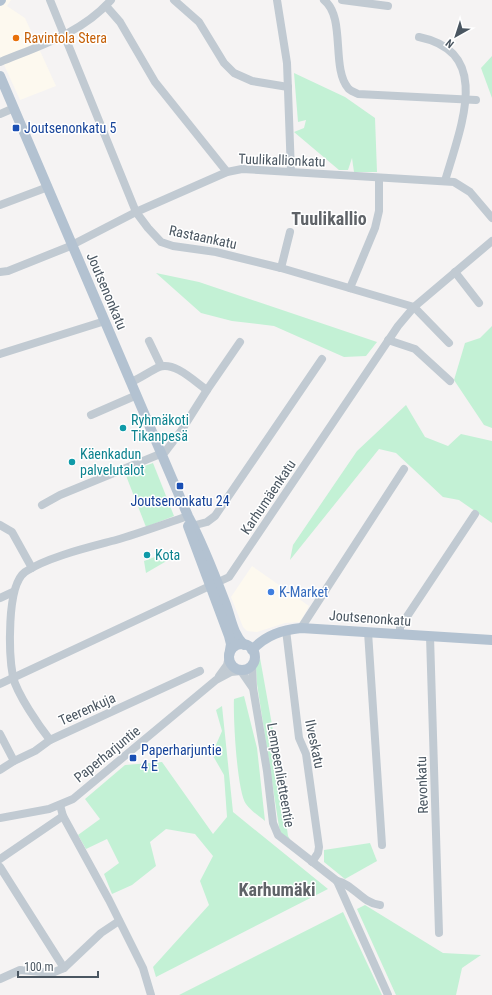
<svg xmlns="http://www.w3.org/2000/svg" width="492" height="995" font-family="'Roboto Condensed',sans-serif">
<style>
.commercial{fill:#fdf9ef}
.green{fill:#c3f1d5}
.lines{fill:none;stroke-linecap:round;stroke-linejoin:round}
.minor{stroke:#c1cad2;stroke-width:8}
.major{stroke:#b3c2d1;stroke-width:10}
.food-dot{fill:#e8710a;stroke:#fff;stroke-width:1.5}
.transit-dot{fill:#1a4fb4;stroke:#fff;stroke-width:1.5}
.culture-dot{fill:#0f9aa8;stroke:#fff;stroke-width:1.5}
.shop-dot{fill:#3f7fe0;stroke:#fff;stroke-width:1.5}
.labels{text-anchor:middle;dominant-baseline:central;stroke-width:3;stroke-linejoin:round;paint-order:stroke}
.food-label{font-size:14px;fill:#c56008;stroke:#fff;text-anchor:start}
.transit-label{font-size:14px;fill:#164399;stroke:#fff;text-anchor:start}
.street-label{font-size:14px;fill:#4a5661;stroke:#fff}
.culture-label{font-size:14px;fill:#0d838f;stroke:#fff;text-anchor:start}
.shop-label{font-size:14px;fill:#366cbe;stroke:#fff;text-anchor:start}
.district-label{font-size:18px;font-weight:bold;fill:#5f6368;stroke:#fff}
</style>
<rect width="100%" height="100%" fill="#f5f3f3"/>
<g class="commercial">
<path d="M0 0H11L7 6 25 18 56 86 20 100 0 56Z"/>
<path d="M252 566 309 606 300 622 285 623 257 632 247 631 243 627 231 597Z"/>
</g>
<g class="green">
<path d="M492 56V98L481 68Z"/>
<path d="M294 73 345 97 375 118 377 172H354L352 158 348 170H339L294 132 304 128 306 120 298 122Z"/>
<path d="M156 273 199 282 377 342 366 356 344 357 274 326 232 321 201 313Z"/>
<path d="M492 326V428L484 425 454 380 465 343 480 338Z"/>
<path d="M406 405 425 437 448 446 461 434 492 441V523L459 500 443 497 396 453 379 449 290 560 293 545 357 451Z"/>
<path d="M153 463 174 516 146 527 125 473Z"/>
<path d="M168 552 170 559 146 573 144 561Z"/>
<path d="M260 658 276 747 288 836 291 841 281 835 279 827 257 684 256 668Z"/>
<path d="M244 696 257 748 265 821C259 816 251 811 246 804 237 792 233 717 234 699Z"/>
<path d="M222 706 233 812 328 889 156 977 153 967 209 905 200 881 213 856 195 834 166 829 150 842 156 866 132 885 112 894 104 874 119 863 107 839 86 849 78 835 100 819 85 799 125 765 162 762 213 834 227 817 224 775 212 754 222 731 216 710Z"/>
<path d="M370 843 377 861 345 879 324 862V850Z"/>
<path d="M365 905 443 953 481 955 462 968 456 995H396L357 909Z"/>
<path d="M343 912 382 995H179Z"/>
</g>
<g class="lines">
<g class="minor">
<path d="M50 0 136 212 148 228 161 242 173 246 216 252 281 268 414 307 449 343"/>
<path d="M174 0 199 22 224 63 234 73 252 81 288 87"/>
<path d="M277 0 287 63 291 172"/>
<path d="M324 0C346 17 331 68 348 88 350 91 355 92 358 94L476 100"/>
<path d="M342 0 388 6"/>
<path d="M106 6 120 22 155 82 227 172"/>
<path d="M419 37C492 52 462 123 445 181"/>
<path d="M0 62C39 46 82 33 111 0"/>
<path d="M0 114 14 108"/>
<path d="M0 205 48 187"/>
<path d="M281 268 290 232"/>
<path d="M0 272 8 271 68 247 136 212 227 172 242 169 454 182 470 192 492 218"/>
<path d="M455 272 479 303"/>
<path d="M350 288 375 228 379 211V179"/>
<path d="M388 340 415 349 450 381"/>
<path d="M149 341 161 366"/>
<path d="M0 354 105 321"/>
<path d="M131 382C141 378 150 371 159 367 175 361 195 382 207 390"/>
<path d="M91 415 137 395"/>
<path d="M42 505 60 495 165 452 181 431 207 390 240 342"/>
<path d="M188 516C164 524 140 533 116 540 90 547 47 557 25 572 6 586 9 656 13 677 17 694 39 726 50 740L200 671"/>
<path d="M0 525 12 532 32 568"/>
<path d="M188 527 207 522 215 516 322 359"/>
<path d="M0 598 13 592"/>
<path d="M301 628 404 469"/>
<path d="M286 630 299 738 306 754 319 847 318 853 312 862"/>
<path d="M368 632 382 845"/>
<path d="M400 634V627L475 514"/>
<path d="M430 636 439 933"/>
<path d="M252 666 253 688 267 771 273 823 278 835 337 881 388 995"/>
<path d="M219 676 227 665 229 656"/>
<path d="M0 684 229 577 398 326 414 307 492 241"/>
<path d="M0 734 14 761 35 751 50 740"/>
<path d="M0 770 14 761"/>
<path d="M60 805 63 816 109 900 143 968 151 995"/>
<path d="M0 818 49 809 73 799 216 680 231 672 241 671 252 687"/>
<path d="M0 859 63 816"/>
<path d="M0 867 64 968"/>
<path d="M337 881C353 884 362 903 380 905"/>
<path d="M0 979 20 970 52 973 64 968 101 933 119 921"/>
</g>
<g class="major">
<path d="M0 1 1 0"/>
<path d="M0 76 188 516C203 544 214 573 225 602 231 617 232 633 244 645"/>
<path d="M188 526 229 636 231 644 229 656"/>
<circle cx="242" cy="657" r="13"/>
<path d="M252 650C266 635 282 630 301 628L492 640"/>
</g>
</g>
<circle class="food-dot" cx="16" cy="38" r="4"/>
<g class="transit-dot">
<rect x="12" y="124" width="8" height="8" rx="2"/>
<rect x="176" y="482" width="8" height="8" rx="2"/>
<rect x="129" y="754" width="8" height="8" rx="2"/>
</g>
<g class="culture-dot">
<circle cx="123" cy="428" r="4"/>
<circle cx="72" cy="462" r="4"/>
<circle cx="147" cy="555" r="4"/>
</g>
<circle class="shop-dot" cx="271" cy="592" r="4"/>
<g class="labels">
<g class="food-label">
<text x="24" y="38">Ravintola Stera</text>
</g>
<g class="transit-label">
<text x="24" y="128">Joutsenonkatu 5</text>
<text x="180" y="501" text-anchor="middle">Joutsenonkatu 24</text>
<text x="141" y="750">Paperharjuntie<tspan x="141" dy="16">4 E</tspan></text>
</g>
<g class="street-label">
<text transform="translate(282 160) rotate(2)">Tuulikallionkatu</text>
<text transform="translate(203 237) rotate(12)">Rastaankatu</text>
<text transform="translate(107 291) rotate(67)">Joutsenonkatu</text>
<text transform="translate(268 497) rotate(-56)">Karhumäenkatu</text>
<text transform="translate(370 618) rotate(4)">Joutsenonkatu</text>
<text transform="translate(87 709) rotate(-24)">Teerenkuja</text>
<text transform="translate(315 744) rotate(78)">Ilveskatu</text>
<text transform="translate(107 754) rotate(-39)">Paperharjuntie</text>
<text transform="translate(281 775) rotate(80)">Lempeenlietteentie</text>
<text transform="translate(422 785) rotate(-92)">Revonkatu</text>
</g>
<g class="culture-label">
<text x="131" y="420">Ryhmäkoti<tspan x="131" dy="16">Tikanpesä</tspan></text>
<text x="80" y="454">Käenkadun<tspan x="80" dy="16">palvelutalot</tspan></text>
<text x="155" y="555">Kota</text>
</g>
<g class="shop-label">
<text x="279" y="592">K-Market</text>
</g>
<g class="district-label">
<text x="329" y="218">Tuulikallio</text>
<text x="277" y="889">Karhumäki</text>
</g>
</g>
<g transform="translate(456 36) rotate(219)" stroke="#ffffff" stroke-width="3" paint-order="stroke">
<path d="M0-3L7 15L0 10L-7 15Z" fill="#4a5661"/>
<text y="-6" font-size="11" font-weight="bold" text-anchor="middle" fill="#4a5661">N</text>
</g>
<path d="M18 971v6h80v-6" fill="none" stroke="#4a5661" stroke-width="2"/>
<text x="24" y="971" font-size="12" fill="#4a5661" stroke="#ffffff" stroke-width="3" paint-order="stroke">100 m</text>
</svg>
